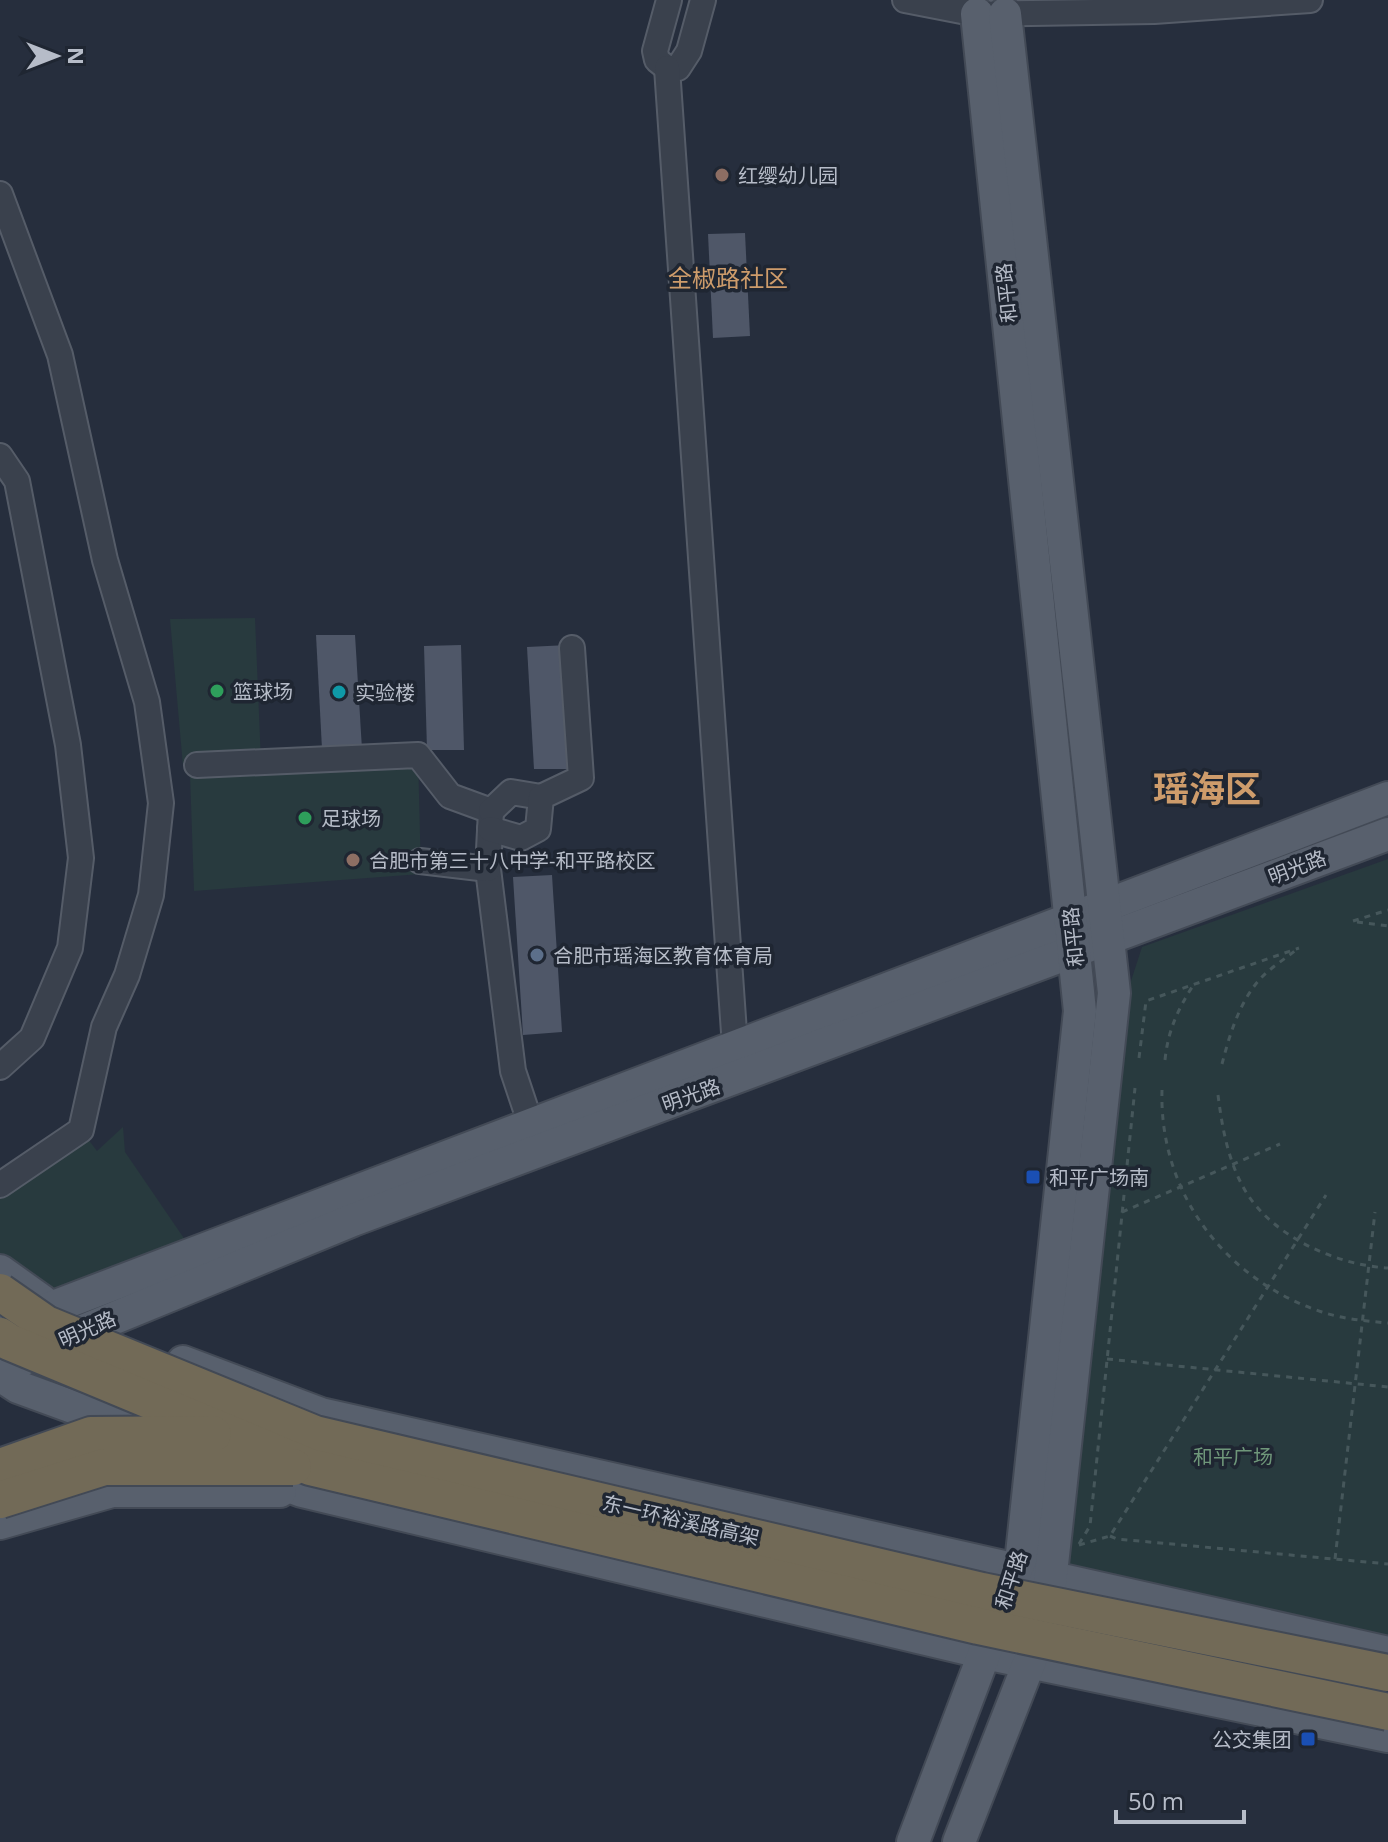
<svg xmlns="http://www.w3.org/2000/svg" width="1388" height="1842" font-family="'Open Sans','Noto Sans SC',sans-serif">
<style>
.green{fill:#283a3e}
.building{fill:#4f5768}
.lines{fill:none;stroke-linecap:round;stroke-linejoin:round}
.minor-casing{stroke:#555c68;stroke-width:28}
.major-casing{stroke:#434a56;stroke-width:36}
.path{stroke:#46575b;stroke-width:3;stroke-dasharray:6 6;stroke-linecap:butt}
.minor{stroke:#3a414d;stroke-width:24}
.major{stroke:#58606d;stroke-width:32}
.highway-bridge-casing{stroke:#424955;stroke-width:40;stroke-linecap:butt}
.highway-bridge{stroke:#726a57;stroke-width:36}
.education-dot{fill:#8d6e63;stroke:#1f2632;stroke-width:3}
.leisure-dot{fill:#2e9e5b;stroke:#1f2632;stroke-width:3}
.culture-dot{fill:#0f9aa8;stroke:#1f2632;stroke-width:3}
.service-dot{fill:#5c6f8a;stroke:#1f2632;stroke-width:3}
.transit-dot{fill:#1a4fb4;stroke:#1f2632;stroke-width:3}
.labels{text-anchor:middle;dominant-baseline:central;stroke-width:7;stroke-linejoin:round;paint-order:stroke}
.poi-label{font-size:20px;fill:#b6bcc8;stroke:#1f2632;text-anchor:start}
.street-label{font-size:20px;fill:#b6bcc8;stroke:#1f2632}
.park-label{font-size:20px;fill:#6f977a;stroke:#1f2632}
.quarter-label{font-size:24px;fill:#ce9c6b;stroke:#1f2632}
.town-label{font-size:36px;font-weight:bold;fill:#ce9c6b;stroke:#1f2632}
</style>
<rect width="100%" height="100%" fill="#262e3d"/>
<g class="green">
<path d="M255 618 261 762 183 766 170 619Z"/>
<path d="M418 755 421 874 194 891 190 774Z"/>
<path d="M1388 859V1653L1050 1577 1065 1560 1130 984 1142 947Z"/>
<path d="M123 1127 125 1152 194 1253 51 1308 0 1271V1185L81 1130 97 1151Z"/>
</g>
<g class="building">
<path d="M745 233 750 336 713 338 708 234Z"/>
<path d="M316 635H355L362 749H322Z"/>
<path d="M461 645 464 750H427L424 646Z"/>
<path d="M568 645 576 769H534L527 647Z"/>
<path d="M552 875 562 1032 523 1035 513 877Z"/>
</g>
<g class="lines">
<g class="minor-casing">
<g id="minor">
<path d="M669 0 655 51 657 60 667 68H678L689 51 703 0"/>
<path d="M905 0 977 14 1154 11 1310 0"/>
<path d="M667 68 735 1047"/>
<path d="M0 194 60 355 105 560 147 702 161 803 151 895 127 975 104 1027 81 1130 0 1185"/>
<path d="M0 456 17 481 68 745 81 858 70 948 32 1038 0 1067"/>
<path d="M197 765 418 755 450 796 491 811 488 869 513 1071 531 1125"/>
<path d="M491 811 511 792 541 797"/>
<path d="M490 829 521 838 538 829 541 797 581 778 572 648"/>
<path d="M420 861 488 869"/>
</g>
</g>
<g class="major-casing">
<g id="major">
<path d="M0 1271 42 1301"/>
<path d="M14 1322 1388 798"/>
<path d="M183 1362 321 1414 1388 1653"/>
<path d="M0 1372 56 1342 353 1220 1388 834"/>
<path d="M0 1375 18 1387 141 1432"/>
<path d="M245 1470 302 1491 985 1653 1388 1736"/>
<path d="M0 1523 112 1491H280"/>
<path d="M913 1842 1022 1554 1080 1011 977 14"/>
<path d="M959 1842 1046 1620 1114 993 1005 14"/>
</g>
</g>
<g class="path">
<path d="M1353 921 1388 910"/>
<path d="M1357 922 1388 926"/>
<path d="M1139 1058 1146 1001 1299 948"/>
<path d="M1165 1060C1168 1030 1178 1009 1194 984"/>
<path d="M1222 1064C1230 1033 1241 996 1266 973 1275 965 1286 958 1296 950"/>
<path d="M1162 1090C1159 1193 1225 1280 1322 1312 1343 1319 1366 1321 1388 1323"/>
<path d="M1218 1095C1222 1126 1227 1156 1242 1185 1268 1235 1335 1265 1388 1268"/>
<path d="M1122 1212 1280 1144"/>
<path d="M1107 1359 1388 1387"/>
<path d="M1110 1536 1117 1539 1388 1564"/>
<path d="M1079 1544 1090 1526 1135 1088"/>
<path d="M1079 1545 1110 1536 1326 1195"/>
<path d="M1335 1559 1375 1212"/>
</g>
<use href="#minor" class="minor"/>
<use href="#major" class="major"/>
<g class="highway-bridge-casing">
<g id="highway-bridge">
<path d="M0 1292 46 1324 315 1434 982 1591 1388 1673"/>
<path d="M0 1336 9 1342 310 1467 978 1626 1388 1712"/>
<path d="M0 1467 91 1435 213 1434"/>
<path d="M0 1500 104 1467H293"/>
</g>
</g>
<use href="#highway-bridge" class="highway-bridge"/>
</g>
<g class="education-dot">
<circle cx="722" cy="175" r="8"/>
<circle cx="353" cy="860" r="8"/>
</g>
<g class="leisure-dot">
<circle cx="217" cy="691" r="8"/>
<circle cx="305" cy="818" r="8"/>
</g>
<circle class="culture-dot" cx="339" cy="692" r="8"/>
<circle class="service-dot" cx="537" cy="955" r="8"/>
<g class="transit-dot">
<rect x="1025" y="1169" width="16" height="16" rx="4"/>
<rect x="1300" y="1731" width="16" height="16" rx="4"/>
</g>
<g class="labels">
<g class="poi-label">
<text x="738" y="175">红缨幼儿园</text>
<text x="233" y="691">篮球场</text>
<text x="355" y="692">实验楼</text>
<text x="321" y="818">足球场</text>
<text x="369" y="860">合肥市第三十八中学-和平路校区</text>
<text x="553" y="955">合肥市瑶海区教育体育局</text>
<text x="1049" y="1177">和平广场南</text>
<text x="1292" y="1739" text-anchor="end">公交集团</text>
</g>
<g class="street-label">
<text transform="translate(1006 293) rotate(-96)">和平路</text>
<text transform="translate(1297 867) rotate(-21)">明光路</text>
<text transform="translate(1073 937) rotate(-96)">和平路</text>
<text transform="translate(691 1095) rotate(-20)">明光路</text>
<text transform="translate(87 1329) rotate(-24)">明光路</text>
<text transform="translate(681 1520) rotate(13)">东一环裕溪路高架</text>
<text transform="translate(1011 1580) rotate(-72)">和平路</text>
</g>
<g class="park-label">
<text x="1233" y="1456">和平广场</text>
</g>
<g class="quarter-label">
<text x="728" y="277">全椒路社区</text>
</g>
<g class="town-label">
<text x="1207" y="788">瑶海区</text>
</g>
</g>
<g transform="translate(56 56) rotate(90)" stroke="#1f2632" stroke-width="6" paint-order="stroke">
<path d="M0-6L14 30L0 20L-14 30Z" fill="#b6bcc8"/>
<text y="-12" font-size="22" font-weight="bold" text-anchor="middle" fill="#b6bcc8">N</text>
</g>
<path d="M1116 1810v12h128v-12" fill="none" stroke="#b6bcc8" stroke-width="4"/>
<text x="1128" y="1810" font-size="24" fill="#b6bcc8" stroke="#1f2632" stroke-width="6" paint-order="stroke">50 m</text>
</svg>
